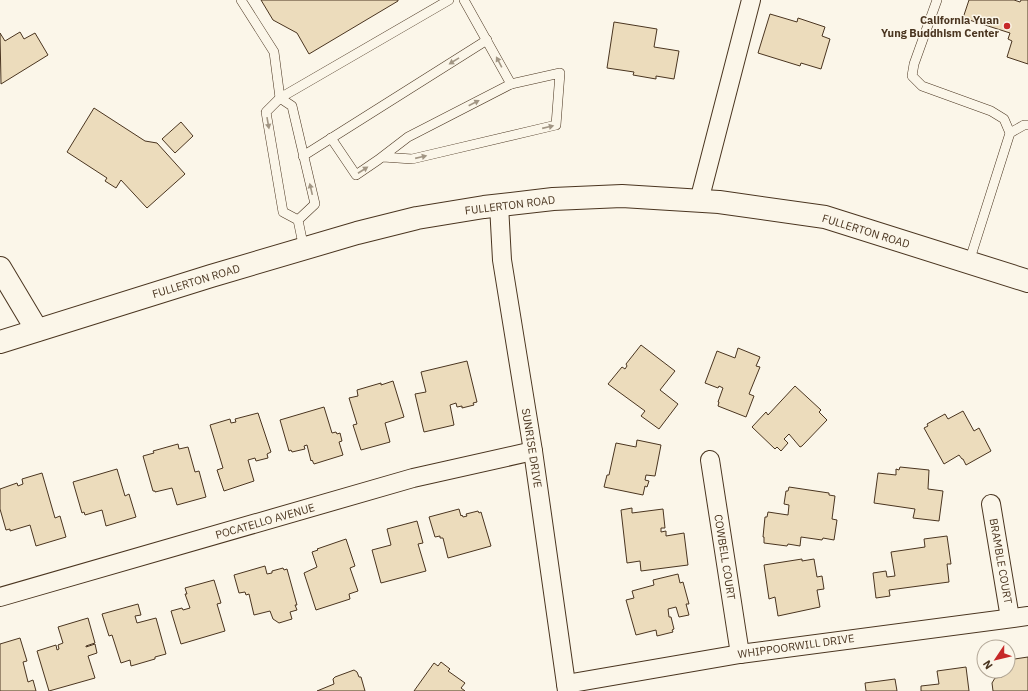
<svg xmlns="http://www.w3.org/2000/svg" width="1028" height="691" font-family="'IBM Plex Sans',sans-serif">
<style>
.building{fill:#ecdcbc;stroke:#4a3520}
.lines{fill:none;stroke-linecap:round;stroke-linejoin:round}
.lane-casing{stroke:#4a3520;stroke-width:10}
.street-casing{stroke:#4a3520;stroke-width:20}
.secondary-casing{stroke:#4a3520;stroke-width:24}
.primary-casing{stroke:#4a3520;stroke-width:24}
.lane{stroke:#fbf6e9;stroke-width:9}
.street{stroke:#fbf6e9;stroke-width:18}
.secondary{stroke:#fbf6e9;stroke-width:22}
.primary{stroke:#fbf6e9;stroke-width:22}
.oneway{fill:#a29684}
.poi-dot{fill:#c62828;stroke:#fbf6e9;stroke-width:1.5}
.labels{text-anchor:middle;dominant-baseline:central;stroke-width:3;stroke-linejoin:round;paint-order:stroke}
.poi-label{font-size:11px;font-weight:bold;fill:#4a3520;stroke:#fbf6e9;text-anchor:end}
.street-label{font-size:11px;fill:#4a3520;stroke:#fbf6e9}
</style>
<rect width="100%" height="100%" fill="#fbf6e9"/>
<g class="building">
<path d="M261 0H398V1L309 54 297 33 273 20Z"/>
<path d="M969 0H1014L1020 2 1021 0H1028V64L1007 57 1012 41 1008 39 1010 33 963 18Z"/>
<path d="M770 14 797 22 798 18 825 27 822 36 830 39 821 69 801 63 800 66 758 53Z"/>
<path d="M614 22 657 29 654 47 679 51 674 79 656 76V79L633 75 634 72 607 68Z"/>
<path d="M20 32 24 39 35 33 48 55 1 84 0 33 5 41Z"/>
<path d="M94 108 145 141 157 143 185 174 147 208 121 180 116 188 105 181 107 178 67 152Z"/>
<path d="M181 122 193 136 175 153 162 139Z"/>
<path d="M641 345 675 371 660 390 678 404 659 429 641 416 645 411 608 384 622 367 625 369 627 366 626 364Z"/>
<path d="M738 348 760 357 756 366 760 367 749 394 754 396 746 417 718 406 719 402H718L723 388 719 386 718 388 705 383 717 351 735 358Z"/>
<path d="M467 361 477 402 473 403 474 405 462 408V406L457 407 456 403 450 405 454 425 424 432 415 394 426 392 421 372Z"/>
<path d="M393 381 404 417 385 423 390 442 361 450 353 425 357 424 349 398 358 396 357 390 381 383V385Z"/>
<path d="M795 386 821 410 819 412 827 420 802 446 800 447 789 434 784 439 788 443 781 451 777 447 775 449 752 427 766 412 768 415Z"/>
<path d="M324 407 332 433 336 432 337 434 340 433 342 441 339 442 343 455 314 464 312 460 311 461 307 445 304 446 305 449 292 452 291 450 289 451 280 420Z"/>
<path d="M963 411 974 431 979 428 991 451 966 465 963 459H962L959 455 944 464 924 428 928 426 927 424 945 414 948 419Z"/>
<path d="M258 413 271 452 267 454 268 458 256 461 255 458 248 460 254 481 224 491 217 470 223 468 210 425 230 419 231 423 236 422 235 419Z"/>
<path d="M637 440 661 445 655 476 646 475 645 480 649 481 647 487 645 486 643 495 604 487 607 475H609L616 443 636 447Z"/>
<path d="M178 444 179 449 188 447 195 472 199 471 206 497 177 505 172 488 155 492V491H153L143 456 154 453 153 451Z"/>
<path d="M900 467 929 470 928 489 943 491 939 521 913 518 915 509 874 503 878 473 896 475V469L899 470Z"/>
<path d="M117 469 125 496 129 494 136 517 106 526 102 510 85 515 84 512 82 513 73 482Z"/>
<path d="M42 473 55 518 60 516 66 537 36 546 30 525 10 531V529L6 530 0 509V489L17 483 18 486 23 484 22 479Z"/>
<path d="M789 487 829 493V495L835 496 832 519 837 520 834 540 823 538 822 540 801 537 800 546 788 544 787 546 764 543V537H763L765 517H767L768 512 788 515 789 505 784 504 786 491H788Z"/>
<path d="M632 508V513L663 509 665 528H661V532L666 531V536L684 533 688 565 641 571 640 561 627 563 621 510Z"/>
<path d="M459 509 461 516 462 515 463 517 467 516 466 514 478 511 479 513 481 512 491 546 448 558 443 538H440V536L435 537 429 517Z"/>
<path d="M417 521 423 543 418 544 426 571 381 583 372 550 391 545 387 529Z"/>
<path d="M947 536 951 564H947L949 582 889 590 890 596 876 598 873 573 886 571 887 577 895 576 891 552 925 547 924 539Z"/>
<path d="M346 539 355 566 350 568 358 591 349 594 350 599 316 610 304 573 317 567 312 552 318 550 317 549Z"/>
<path d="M802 559V561L814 559 817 577 822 576 824 589 817 590 820 607 778 616 775 597 769 599 764 565Z"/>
<path d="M265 566 267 574 272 573V571L283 568 284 570 287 569 297 605H295L297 610 290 612 292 619 279 623 273 619 270 611 254 615 249 594 246 595 245 592 239 593 234 575Z"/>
<path d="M678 574 680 583 683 582 689 604H686L689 615 679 617 676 607 668 609 669 617H671L674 629 672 630 673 632 657 636 656 630 636 635 626 600 634 598 632 591 654 585 653 580Z"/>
<path d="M214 580 221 603 217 604 225 631 181 644 171 611 182 608 183 610 190 608 185 594H187L185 588Z"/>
<path d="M138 604 141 615 135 616 137 623 156 618 166 654 155 657V659L131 666 130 660 121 663 112 635 109 636 102 614Z"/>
<path d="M88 618 95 643 86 646V647L95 644 97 653 88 656 95 678 49 691 37 651 56 645 57 650 59 649 58 645 63 643 58 627Z"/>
<path d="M20 638 27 661 23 662 28 682 33 680 36 691H0V644Z"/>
<path d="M1028 657V691H993L992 683 995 678 1002 677 1001 671H1008V660Z"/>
<path d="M441 662 450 669 448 671 465 683 461 688 465 691H414L434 663 438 666Z"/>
<path d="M966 667 969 691H921V686L939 684 937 671Z"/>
<path d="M354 670 357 672 359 677H361L365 691H317L334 684 333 679 335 677Z"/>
<path d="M895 679 897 691H866L865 683Z"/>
</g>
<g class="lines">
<g class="lane-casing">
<g id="lane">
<path d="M241 0 274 52 280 98 449 0"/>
<path d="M464 0 511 84"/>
<path d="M937 0 914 64 912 76 922 86 991 111 1004 119 1010 133 969 262"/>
<path d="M1010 133 1024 125H1028"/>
<path d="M331 138 356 175 378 160 408 137 511 84 560 73 556 125 412 159 383 157"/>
<path d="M303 156 487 40"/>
<path d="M298 220 315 204 292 106 280 98 266 112 283 212 298 220 304 249"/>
</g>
</g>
<g class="street-casing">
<g id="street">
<path d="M699 201 751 0"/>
<path d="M499 205 502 260 533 451 567 691"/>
<path d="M710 460 740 654"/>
<path d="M991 504 1010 618"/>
<path d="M0 597 413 478 533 451"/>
<path d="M566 684 740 654 1028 616"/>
</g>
</g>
<g class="secondary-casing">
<path id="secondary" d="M0 268 37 330"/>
</g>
<g class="primary-casing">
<path id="primary" d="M0 342 211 276 357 233 417 218 484 207 553 199 622 196 719 202 825 217 1028 281"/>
</g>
<use href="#lane" class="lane"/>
<use href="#street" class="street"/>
<use href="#secondary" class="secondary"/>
<use href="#primary" class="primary"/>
</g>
<defs><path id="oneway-solid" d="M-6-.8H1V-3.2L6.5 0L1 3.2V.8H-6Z"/></defs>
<g class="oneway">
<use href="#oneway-solid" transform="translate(454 61) rotate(148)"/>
<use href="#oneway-solid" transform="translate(499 62) rotate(-118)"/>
<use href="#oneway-solid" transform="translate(474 103) rotate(-27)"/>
<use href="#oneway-solid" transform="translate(268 123) rotate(80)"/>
<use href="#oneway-solid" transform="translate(548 127) rotate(-13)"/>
<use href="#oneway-solid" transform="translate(421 157) rotate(-13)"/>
<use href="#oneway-solid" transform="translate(363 170) rotate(-33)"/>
<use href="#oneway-solid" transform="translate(311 189) rotate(-103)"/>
</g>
<circle class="poi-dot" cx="1007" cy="26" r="4"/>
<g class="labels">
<g class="poi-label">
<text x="999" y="20">California Yuan<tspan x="999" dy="13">Yung Buddhism Center</tspan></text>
</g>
<g class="street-label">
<text transform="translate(510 205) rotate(-7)">FULLERTON ROAD</text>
<text transform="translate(866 231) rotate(17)">FULLERTON ROAD</text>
<text transform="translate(196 281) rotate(-17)">FULLERTON ROAD</text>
<text transform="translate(532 448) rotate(81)">SUNRISE DRIVE</text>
<text transform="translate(265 521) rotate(-16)">POCATELLO AVENUE</text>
<text transform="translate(725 557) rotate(81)">COWBELL COURT</text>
<text transform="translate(1001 561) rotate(80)">BRAMBLE COURT</text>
<text transform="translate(796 646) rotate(-8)">WHIPPOORWILL DRIVE</text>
</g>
</g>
<g transform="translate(996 659) rotate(235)"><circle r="19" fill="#fbf6e9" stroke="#b4a999"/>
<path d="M0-3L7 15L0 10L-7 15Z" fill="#c62828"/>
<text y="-6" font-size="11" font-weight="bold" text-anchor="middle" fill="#4a3520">N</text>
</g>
</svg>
